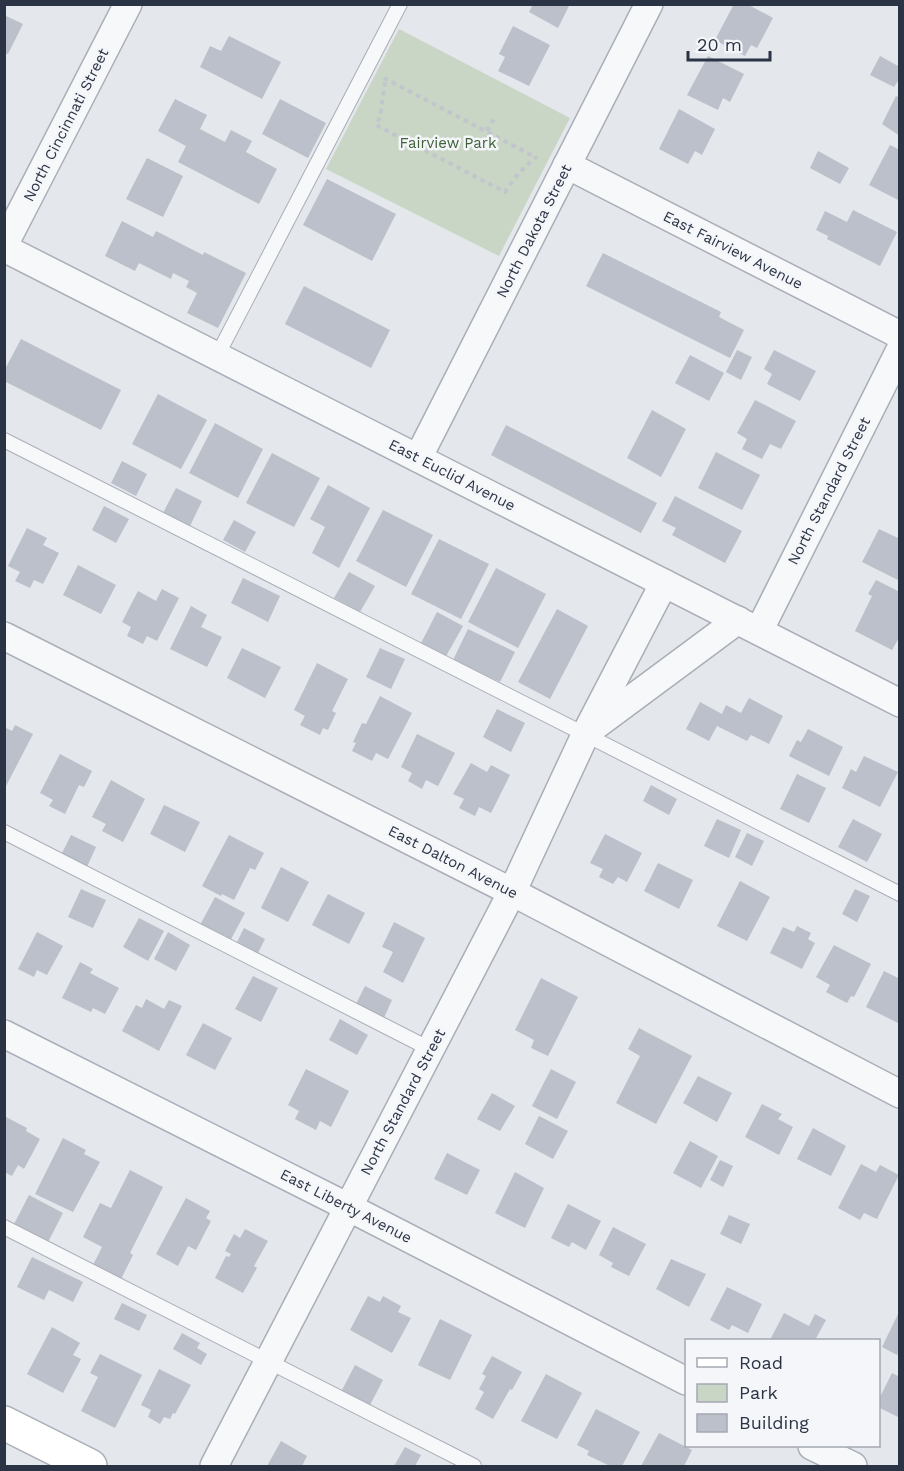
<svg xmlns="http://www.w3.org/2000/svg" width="904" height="1471" font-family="'Work Sans',sans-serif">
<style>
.green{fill:#c9d6c5}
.building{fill:#bbc0ca}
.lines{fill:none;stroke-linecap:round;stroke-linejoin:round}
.lane-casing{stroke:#a9aeb7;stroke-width:16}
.street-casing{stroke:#a9aeb7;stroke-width:30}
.secondary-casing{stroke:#a9aeb7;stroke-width:36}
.path{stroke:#c2c5cb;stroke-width:4;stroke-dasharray:4.5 4.5;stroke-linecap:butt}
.lane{stroke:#f7f8fa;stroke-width:14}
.street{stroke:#f7f8fa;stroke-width:27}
.secondary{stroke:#fff;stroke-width:33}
.labels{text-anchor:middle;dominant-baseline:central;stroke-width:5;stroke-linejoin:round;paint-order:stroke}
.street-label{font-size:15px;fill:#2b3445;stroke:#f4f6f9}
.park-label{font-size:15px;fill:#3f6138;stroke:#f4f6f9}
</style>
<rect width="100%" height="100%" fill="#e4e7ec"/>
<path class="green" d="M399 29 570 118 499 256 326 169Z"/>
<g class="building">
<path d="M533 4H570L558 28 529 12Z"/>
<path d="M734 4H747L773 18 757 48 751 45 745 56 715 40Z"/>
<path d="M4 15 23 24 8 54 4 53Z"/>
<path d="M513 26 550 45 529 86 498 71 505 57 499 54Z"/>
<path d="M229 36 281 62 262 99 200 67 210 46 221 51Z"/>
<path d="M708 56 744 74 730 102 723 98 718 110 687 95Z"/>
<path d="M880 56 900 67V78L894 87 870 75Z"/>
<path d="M896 96 900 98V136L882 124Z"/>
<path d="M175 99 207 115 200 129 225 142 231 130 252 141 246 152 277 169 259 204 178 162 186 146 158 131Z"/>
<path d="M280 99 326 123 308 158 262 134Z"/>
<path d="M679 109 715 129 702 155 695 151 688 164 659 149Z"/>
<path d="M890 145 900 150V201L869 185Z"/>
<path d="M818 151 849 168 840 184 810 168Z"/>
<path d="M147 158 183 176 163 217 126 199Z"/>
<path d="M327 179 396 214 372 261 303 225Z"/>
<path d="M853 210 897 232 880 266 827 239 828 236 816 230 825 211 847 222Z"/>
<path d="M122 221 153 237 156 231 203 255 204 252 246 273 218 328 187 313 197 293 186 287 189 281 173 273 171 279 139 263 135 271 105 256Z"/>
<path d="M603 253 721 312 719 317 744 330 730 358 586 286Z"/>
<path d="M304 286 390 330 371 368 285 324Z"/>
<path d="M21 339 121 390 101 430 4 381V371Z"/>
<path d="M737 350 752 357 741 380 726 372Z"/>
<path d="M774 350 816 371 800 401 767 384 772 374 764 369Z"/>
<path d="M690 355 724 373 709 401 675 383Z"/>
<path d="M158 394 207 420 181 469 132 444Z"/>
<path d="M755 400 796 421 781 449 770 444 762 459 742 449 747 439 737 433Z"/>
<path d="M652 410 686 429 661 477 627 458Z"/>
<path d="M215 423 263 449 238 498 189 473Z"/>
<path d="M506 425 657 503 641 533 491 455Z"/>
<path d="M716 452 760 475 742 510 698 488Z"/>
<path d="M272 453 320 478 294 527 246 503Z"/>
<path d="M122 461 147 474 136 496 111 483Z"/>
<path d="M328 485 370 508 339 568 312 553 325 527 310 519Z"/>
<path d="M176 488 202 501 190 526 163 513Z"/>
<path d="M675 496 742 531 725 563 672 535 676 528 662 521Z"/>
<path d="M104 506 129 519 116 543 92 530Z"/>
<path d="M383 510 433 535 406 587 356 561Z"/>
<path d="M234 520 256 532 245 552 223 540Z"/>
<path d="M27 528 47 538 43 545 59 553 43 584 34 580 30 588 15 581 20 572 8 566Z"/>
<path d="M879 529 900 539V581L862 562Z"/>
<path d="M439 539 489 564 461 619 411 594Z"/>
<path d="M78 565 116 585 101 614 63 595Z"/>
<path d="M496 568 546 594 518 648 468 622Z"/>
<path d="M349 572 375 586 360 612 334 598Z"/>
<path d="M243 578 280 596 268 622 231 603Z"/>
<path d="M876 580 900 592V636L892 650 855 631 872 596 868 594Z"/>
<path d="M162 589 179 598 157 641 147 636 143 644 127 636 131 627 122 622 138 591 156 601Z"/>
<path d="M191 606 207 615 201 627 222 637 207 667 170 649Z"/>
<path d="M557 609 588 626 550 699 518 682Z"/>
<path d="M437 612 463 626 445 658 420 645Z"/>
<path d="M468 629 515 652 500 682 453 660Z"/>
<path d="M242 648 281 667 265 698 227 678Z"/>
<path d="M380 648 405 659 391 689 366 677Z"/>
<path d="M317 663 348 679 332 711 336 713 328 730 323 728 320 735 300 725 305 716 294 710Z"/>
<path d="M380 696 412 713 388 759 376 753 372 761 352 751 356 743 353 742 362 723 366 724Z"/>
<path d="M749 698 783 716 769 744 751 735 747 741 717 726 709 741 686 729 700 702 722 714 726 705 741 713Z"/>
<path d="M497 709 525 723 511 752 483 737Z"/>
<path d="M15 725 33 734 4 790V727L12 731Z"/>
<path d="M808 729 843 747 829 776 789 756 797 740 801 742Z"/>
<path d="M417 734 455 753 438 786 426 780 422 789 408 781 412 773 401 767Z"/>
<path d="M60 754 92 771 84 787 79 785 65 814 49 806 53 800 40 793Z"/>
<path d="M864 756 898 772 880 807 842 788 851 769 856 772Z"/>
<path d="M471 763 487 772 491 765 510 775 491 813 479 807 475 816 459 808 464 799 453 794Z"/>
<path d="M797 774 826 788 809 823 780 809Z"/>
<path d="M111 780 145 799 123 842 102 831 106 824 92 817Z"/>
<path d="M651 785 677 799 669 815 643 801Z"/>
<path d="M164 805 200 822 185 852 150 834Z"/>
<path d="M717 819 741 830 729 858 704 846Z"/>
<path d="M853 819 882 834 867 862 838 847Z"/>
<path d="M747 833 764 841 752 866 735 857Z"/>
<path d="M605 834 642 853 627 882 618 877 613 884 599 877 603 869 590 863Z"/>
<path d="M71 835 96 847 86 869 60 857Z"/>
<path d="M229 835 264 853 255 870 250 868 234 900 222 894 221 896 202 886Z"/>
<path d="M658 863 693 880 679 909 644 891Z"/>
<path d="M281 867 309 882 288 922 261 908Z"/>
<path d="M740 881 770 897 747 941 717 926Z"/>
<path d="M81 889 106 900 93 928 68 917Z"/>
<path d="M855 889 870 896 857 922 842 914Z"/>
<path d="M328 894 365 913 349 944 312 925Z"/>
<path d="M215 897 245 913 229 943 199 927Z"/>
<path d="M139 918 164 931 148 961 123 947Z"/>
<path d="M394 922 425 938 403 983 383 972 393 952 382 947Z"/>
<path d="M797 926 811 933 808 939 815 943 802 969 770 953 783 927 794 932Z"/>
<path d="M244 928 265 939 256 957 235 946Z"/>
<path d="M37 932 63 946 47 975 37 970 34 977 18 969Z"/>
<path d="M168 932 190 945 176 971 154 959Z"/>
<path d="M834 945 871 964 854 997 851 996 847 1003 826 992 830 985 816 977Z"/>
<path d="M80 962 93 969 90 973 119 988 105 1014 93 1008 91 1012 62 998Z"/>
<path d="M884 971 900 979V1024L866 1007Z"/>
<path d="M253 976 278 988 261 1022 235 1009Z"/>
<path d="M541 978 578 997 548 1056 531 1048 534 1040 515 1030Z"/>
<path d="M365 986 392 1000 383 1020 355 1006Z"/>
<path d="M146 999 164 1009 169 1000 182 1006 159 1051 122 1031 136 1005 142 1008Z"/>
<path d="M340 1019 368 1035 357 1055 329 1040Z"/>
<path d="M203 1023 232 1038 215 1070 186 1055Z"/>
<path d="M639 1028 692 1056 656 1124 616 1103 640 1056 628 1049Z"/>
<path d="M306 1069 349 1091 331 1127 320 1121 316 1130 295 1119 299 1111 288 1105Z"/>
<path d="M551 1069 576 1082 557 1119 532 1106Z"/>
<path d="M698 1076 732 1093 717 1122 683 1103Z"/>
<path d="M492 1093 515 1106 500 1131 477 1119Z"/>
<path d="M762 1104 782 1114 778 1119 793 1127 779 1155 745 1137Z"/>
<path d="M4 1116 27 1128 26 1131 40 1139 24 1169 18 1165 12 1176 4 1172Z"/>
<path d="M539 1116 568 1131 553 1159 525 1144Z"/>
<path d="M813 1128 846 1146 831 1176 797 1159Z"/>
<path d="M63 1138 86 1150 84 1154 100 1162 73 1212 35 1194Z"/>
<path d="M690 1141 718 1156 701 1188 673 1173Z"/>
<path d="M447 1153 480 1170 467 1195 434 1179Z"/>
<path d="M720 1160 733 1166 723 1187 710 1180Z"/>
<path d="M861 1164 876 1172 880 1165 899 1175 877 1219 864 1213 860 1220 838 1208Z"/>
<path d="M130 1170 163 1187 130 1253 133 1255 120 1281 92 1267 102 1247 83 1237 100 1203 111 1208Z"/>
<path d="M515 1172 544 1188 525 1228 495 1213Z"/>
<path d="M29 1195 63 1213 46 1246 12 1228Z"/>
<path d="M186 1198 210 1211 206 1218 211 1221 196 1250 188 1246 178 1266 156 1254Z"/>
<path d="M568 1204 601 1221 586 1250 572 1242 569 1247 551 1238Z"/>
<path d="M729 1215 750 1224 741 1244 720 1234Z"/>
<path d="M613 1227 646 1244 629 1276 611 1267 613 1263 599 1255Z"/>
<path d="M245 1229 268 1241 254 1266 257 1268 243 1293 215 1278 226 1256 229 1257 231 1254 225 1251 234 1234 240 1238Z"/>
<path d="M32 1257 83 1282 73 1302 49 1290 44 1300 17 1287Z"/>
<path d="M671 1259 706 1274 689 1307 656 1289Z"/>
<path d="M727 1287 762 1304 748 1333 732 1325 729 1330 710 1320Z"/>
<path d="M368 1296 380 1302 383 1296 401 1306 398 1312 411 1318 392 1353 350 1330Z"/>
<path d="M122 1303 147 1315 139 1331 114 1319Z"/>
<path d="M900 1310V1349L897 1355 882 1347Z"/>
<path d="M784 1313 809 1326 815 1314 826 1320 815 1340H770Z"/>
<path d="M440 1319 472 1335 450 1380 418 1365Z"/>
<path d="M52 1327 80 1343 73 1355 81 1359 63 1393 27 1374Z"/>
<path d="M182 1333 200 1343 197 1348 207 1354 201 1365 173 1349Z"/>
<path d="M100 1354 142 1375 115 1428 81 1411 98 1377 90 1373Z"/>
<path d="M492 1356 522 1372 512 1390 510 1389 493 1419 475 1409 484 1392 479 1389 486 1376 482 1374Z"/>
<path d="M355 1365 383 1380 369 1407 341 1392Z"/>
<path d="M159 1369 191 1385 175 1414 173 1413 170 1419 164 1417 160 1424 148 1417 151 1410 141 1405Z"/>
<path d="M892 1373 900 1377V1418L878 1407V1401Z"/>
<path d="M546 1374 582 1393 557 1439 521 1421Z"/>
<path d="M596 1409 640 1432 622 1466H610L587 1455 589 1451 577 1445Z"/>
<path d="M659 1433 692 1450 684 1466H641Z"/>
<path d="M281 1441 307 1456 302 1466H267Z"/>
<path d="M405 1447 421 1455 415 1466H394Z"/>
</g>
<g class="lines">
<g class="lane-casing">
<g id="lane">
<path d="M217 356 400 4"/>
<path d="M4 440 900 894"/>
<path d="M4 832 430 1049"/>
<path d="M4 1227 474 1466"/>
</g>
</g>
<g class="street-casing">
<g id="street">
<path d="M567 165 900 335"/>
<path d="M4 245 128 4"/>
<path d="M4 248 900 703"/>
<path d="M418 458 649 4"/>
<path d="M759 631 900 350"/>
<path d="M4 636 512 892 900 1094"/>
<path d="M591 729 738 620"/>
<path d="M4 1034 348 1207 686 1381"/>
<path d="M812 1446 853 1466"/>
<path d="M214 1466 512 892 586 733 664 583"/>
</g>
</g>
<g class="secondary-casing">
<path id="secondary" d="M4 1423 90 1466"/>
</g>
<g class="path">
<path d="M384 78 537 158"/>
<path d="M385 82 380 117 376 125 505 192 518 174 536 157"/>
<path d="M487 131 495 117"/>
</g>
<use href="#lane" class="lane"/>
<use href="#street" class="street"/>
<use href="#secondary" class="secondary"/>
</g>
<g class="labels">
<g class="street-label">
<text transform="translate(66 125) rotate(-63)">North Cincinnati Street</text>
<text transform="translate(534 231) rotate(-63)">North Dakota Street</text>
<text transform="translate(733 250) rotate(27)">East Fairview Avenue</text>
<text transform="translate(452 475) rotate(27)">East Euclid Avenue</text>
<text transform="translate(829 491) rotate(-63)">North Standard Street</text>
<text transform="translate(453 862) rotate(27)">East Dalton Avenue</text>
<text transform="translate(403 1102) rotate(-62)">North Standard Street</text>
<text transform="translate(346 1206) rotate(27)">East Liberty Avenue</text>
</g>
<g class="park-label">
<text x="448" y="143">Fairview Park</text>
</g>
</g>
<rect width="904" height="1471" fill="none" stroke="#2b3445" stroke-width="12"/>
<rect x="685" y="1339" width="195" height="108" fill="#f4f6f9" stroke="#a4a8b1" stroke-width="1.5"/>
<rect x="697" y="1358" width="30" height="9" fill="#ffffff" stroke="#a4a8b1" stroke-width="1.5"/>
<text x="739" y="1369" font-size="18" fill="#2b3445">Road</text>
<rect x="697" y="1384" width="30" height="18" fill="#c9d6c5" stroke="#a4a8b1" stroke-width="1.5"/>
<text x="739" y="1399" font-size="18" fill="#2b3445">Park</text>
<rect x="697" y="1414" width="30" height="18" fill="#bbc0ca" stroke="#a4a8b1" stroke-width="1.5"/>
<text x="739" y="1429" font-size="18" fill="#2b3445">Building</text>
<path d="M688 51v9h82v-9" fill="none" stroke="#2b3445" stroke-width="3"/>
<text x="697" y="51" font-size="18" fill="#2b3445" stroke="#f4f6f9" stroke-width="4.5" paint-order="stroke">20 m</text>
</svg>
